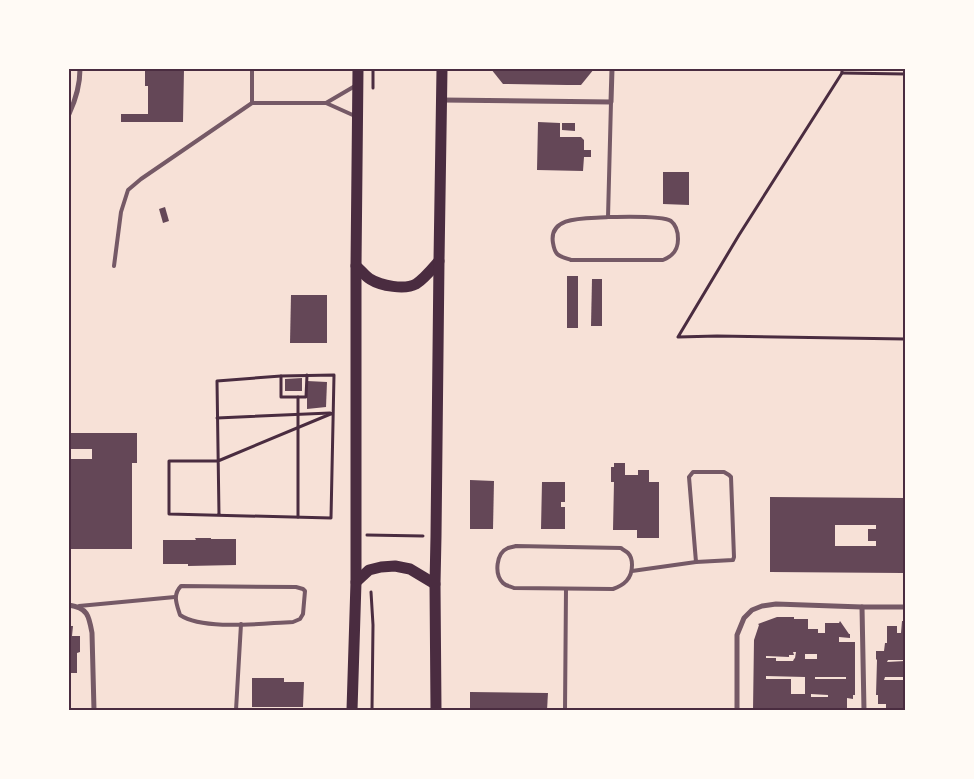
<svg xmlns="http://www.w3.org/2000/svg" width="974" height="779" font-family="'Times New Roman',serif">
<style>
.building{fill:#644757;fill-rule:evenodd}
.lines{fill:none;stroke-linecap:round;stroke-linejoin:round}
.path{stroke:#4a2c40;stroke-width:3}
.service{stroke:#755966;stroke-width:4}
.minor{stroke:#755966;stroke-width:5}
.primary{stroke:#4a2c40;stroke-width:11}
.neatline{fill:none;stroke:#4a2c40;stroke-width:2}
</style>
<rect width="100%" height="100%" fill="#f7e1d7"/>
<g class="building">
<path d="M145 69H184L183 122H121V114H148V86H145Z"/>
<path d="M491 69H594L581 85H567L503 84Z"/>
<path d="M538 122 560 123V137H581L584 140V150H591V157H584L583 171 537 170Z"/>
<path d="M562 123H575V131L562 130Z"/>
<path d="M663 172H689V205L663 204Z"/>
<path d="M165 207 169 221 163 223 159 209Z"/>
<rect x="567" y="276" width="11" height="52"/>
<path d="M592 279H602V326H591Z"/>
<path d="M291 295H327V343H290Z"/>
<path d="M302 378V391H285V379Z"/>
<path d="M307 381 327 382 326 407 307 409Z"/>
<path d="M69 433H137V463H132V549H69V459H92V449H69Z"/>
<path d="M614 463H625V475H638V470H649V482H659V538H637V530H613L614 482H611V467H614Z"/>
<path d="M470 480 494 481 493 529H470Z"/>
<path d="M542 482H565V502H561V507H565V529H541Z"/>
<path d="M770 497 904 498 903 573 770 572ZM835 525H876V529H868V541H876V546H835Z"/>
<path d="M195 538H211V539H236V565L188 566V564H163V540H196Z"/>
<path d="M777 617H794V619H808V629H818V633H825V623H839L840 621 849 634H850V638L839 637V642H855V695H853V699L847 698V710H796V709L784 708V710H753L754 640 759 625 758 624ZM793 652H796L795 658 794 659 793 661H776V658H766V656L789 657V655H794ZM805 654H817V659H805ZM766 676 805 677V694H791V679H766ZM815 677H846V679H815ZM811 694 828 695V697H811Z"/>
<path d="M902 621H905V660H888L887 662 905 661V677H885L884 680H905V710H886V704H878V695H876L877 660 876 659V651H884L885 643H887V626H897V633H901Z"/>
<path d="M69 626H73L72 636H80V652L77 653V673H69Z"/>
<path d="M252 678H284V682H304L303 707H252Z"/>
<path d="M470 692 548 693 547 710H472L470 708Z"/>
</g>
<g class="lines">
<g class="path">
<path d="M842 69V73L739 235 678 337 717 336 905 339"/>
<path d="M842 73 905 74"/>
<path d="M373 88V69"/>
<path d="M281 376V397H306L307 375"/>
<path d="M217 418 330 413"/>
<path d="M219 515 217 381 281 376 334 375 331 518 169 514V461H218L333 413"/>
<path d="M298 517V397"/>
<path d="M367 535 423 536"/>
<path d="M371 592 373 625 372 710"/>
</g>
<g class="service">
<path d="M252 69V103"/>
<path d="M326 103 355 86"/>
<path d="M608 217C621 217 662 215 671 221 676 225 678 233 678 239 678 250 673 256 663 260H571C559 256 555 256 553 243 548 214 590 219 608 217Z"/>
<path d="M608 217 611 102"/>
<path d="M114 266 121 212 128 190 141 179 252 103H326L355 116"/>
<path d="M693 472H724L729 475 731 477 734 557 733 560 696 562 689 477Z"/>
<path d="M516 546 621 548C623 550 626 551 628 553 631 556 632 561 632 565 632 579 624 585 613 589L514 588C510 586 506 586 503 583 494 574 496 553 508 548 511 547 513 547 516 546Z"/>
<path d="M632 571 696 562"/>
<path d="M181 586 296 587 303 589 305 591 303 614 300 619 293 622C264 623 204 631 180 615 177 605 172 595 181 586Z"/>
<path d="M79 606 175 597"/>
<path d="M236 710 241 624"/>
<path d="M565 710 566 589"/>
</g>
<g class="minor">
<path d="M442 100 611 102 612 69"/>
<path d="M69 114C76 99 80 85 80 69"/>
<path d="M69 605C88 608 89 616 92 633L94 710"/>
<path d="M862 607 864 710"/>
<path d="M737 710V635L744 618 752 610 762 606 776 604 862 607H905"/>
</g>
<g class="primary">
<path d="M356 266C361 270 365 276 370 279 381 286 405 290 416 284 425 278 432 269 439 261"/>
<path d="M356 582 369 570 381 567 395 566 410 569 435 584"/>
<path d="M352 710 356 582V266L358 69"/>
<path d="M436 710 435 584 436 536 439 261 442 69"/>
</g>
</g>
<rect width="974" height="779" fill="none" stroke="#fffaf5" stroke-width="140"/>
<rect x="70" y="70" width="834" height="639" class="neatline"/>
</svg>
